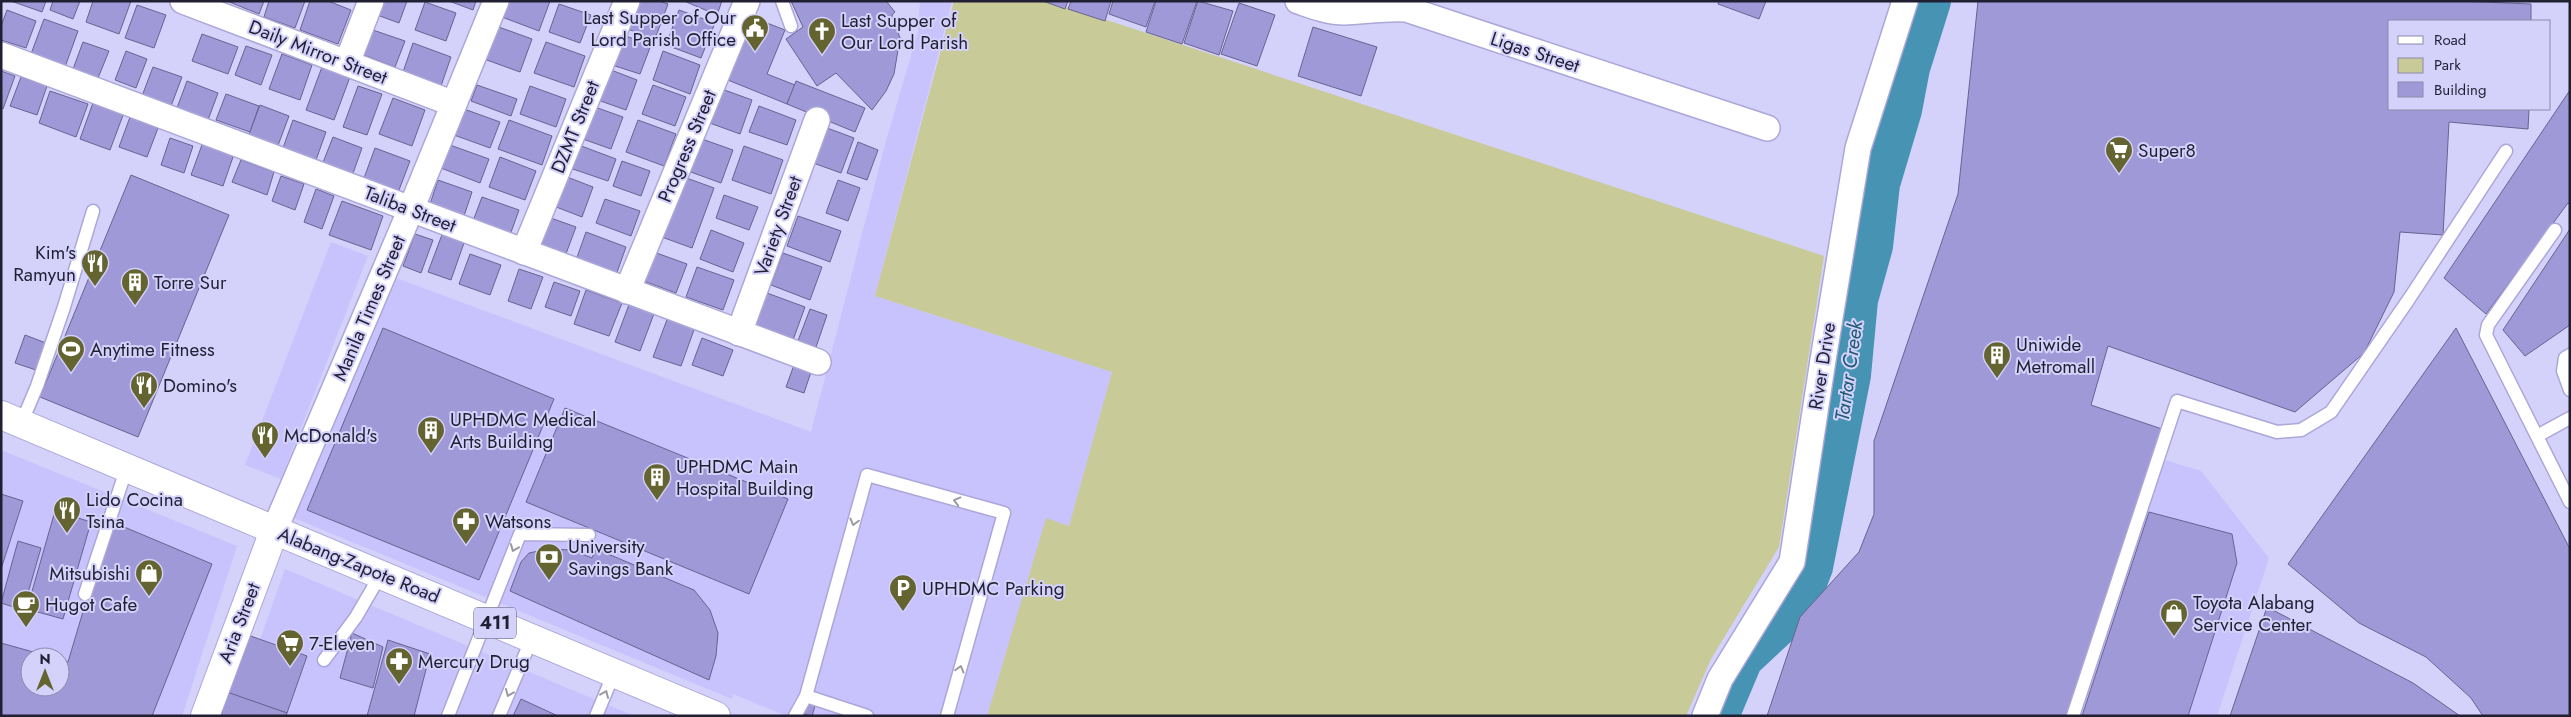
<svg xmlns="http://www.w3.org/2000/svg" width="2571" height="717" font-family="Jost,sans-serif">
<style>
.built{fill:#c8c2fd;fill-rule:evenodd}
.green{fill:#c8ca98}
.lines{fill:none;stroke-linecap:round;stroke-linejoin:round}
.river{stroke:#4793b4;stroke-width:40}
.building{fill:#a099d7;stroke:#686391}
.lane-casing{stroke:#aca7d9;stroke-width:15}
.street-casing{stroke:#aca7d9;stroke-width:28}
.secondary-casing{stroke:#aca7d9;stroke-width:30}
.highway-casing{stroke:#aca7d9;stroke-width:30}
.lane{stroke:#fff;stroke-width:12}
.street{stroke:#fff;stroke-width:25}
.secondary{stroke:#fff;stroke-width:28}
.highway{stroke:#fff;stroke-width:28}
.oneway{stroke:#9b9aa3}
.labels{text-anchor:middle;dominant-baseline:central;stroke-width:4;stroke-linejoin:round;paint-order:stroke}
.shield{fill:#d4d1fb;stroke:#57546e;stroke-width:1}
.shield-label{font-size:18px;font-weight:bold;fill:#211f32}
.poi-label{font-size:19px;fill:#211f32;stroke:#d4d1fb;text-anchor:start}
.street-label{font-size:19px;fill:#211f32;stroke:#d4d1fb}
.water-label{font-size:20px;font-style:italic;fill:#1e5a72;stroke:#d4d1fb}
</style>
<rect width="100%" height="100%" fill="#d4d1fb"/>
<g class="built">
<path d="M920 1H952L875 296 1112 372 1069 526 1046 519 987 716H787L733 694 732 699 294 518 396 278 811 432 886 141 918 32Z"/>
<path d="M331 242 368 256 281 479 245 465Z"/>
<path d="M1 450 237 546 182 716H1ZM30 657H60V687H30Z"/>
<path d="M2165 460 2201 471 2269 558 2217 716H2080Z"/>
<path d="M285 569 634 716H233Z"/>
</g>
<path class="green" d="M954 1H1049L1824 256 1779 547 1711 659 1686 716H987L1046 518 1069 526 1112 372 875 296Z"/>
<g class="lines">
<path class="river" d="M1719 716 1743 659 1797 609 1813 567 1851 375 1858 300 1873 246 1880 184 1902 110 1910 68 1931 1"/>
</g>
<g class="building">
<path d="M11 1H46L42 12Z"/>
<path d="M53 1H80L73 19 50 10Z"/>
<path d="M93 1H131L119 34 86 22Z"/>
<path d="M227 1H264L259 14Z"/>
<path d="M269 1H305L295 28 264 17Z"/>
<path d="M310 1H328L351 10 338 44 300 30Z"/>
<path d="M373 1H407L399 23 369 12Z"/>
<path d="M449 1H476L473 10Z"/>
<path d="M507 1H550L539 31 502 17Z"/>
<path d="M632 1H659L668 4 655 39 622 27Z"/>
<path d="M684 1H722L717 15Z"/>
<path d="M791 1H886L895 12 892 15 900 38 894 74 886 91 872 110 836 73 817 86 786 39 803 27Z"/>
<path d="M1043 1H1068L1065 9Z"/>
<path d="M1071 1H1111L1105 21 1068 9Z"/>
<path d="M1113 1H1155L1146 27 1109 14Z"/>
<path d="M1156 1H1197L1182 44 1146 32Z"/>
<path d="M1198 1 1233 11 1219 55 1184 43Z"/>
<path d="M1719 1H1766L1759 19 1718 4Z"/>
<path d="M1978 1H2459L2531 4V21H2390V109H2529L2528 129 2449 122 2443 235 2400 232 2394 292 2364 353 2295 412 2108 346 2091 405 2162 429 2067 716H1767L1800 617 1859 552 1874 514V441L1958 194Z"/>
<path d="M425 2 456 13 446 41 415 30Z"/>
<path d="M1239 3 1275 15 1257 66 1221 54Z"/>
<path d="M559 4 591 15 580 43 549 32Z"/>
<path d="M137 5 166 15 154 48 125 38Z"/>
<path d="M7 10 36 21 26 48 1 40V26Z"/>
<path d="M679 10 715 23 701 58 666 45Z"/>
<path d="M749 16 785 30 767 74 795 85 787 104 723 78Z"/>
<path d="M44 19 78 31 65 67 31 54Z"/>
<path d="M496 26 532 39 520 72 484 59Z"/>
<path d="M1313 27 1377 47 1361 96 1298 76Z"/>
<path d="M370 29 405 41 395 67 361 54Z"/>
<path d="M202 34 238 47 228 74 192 61Z"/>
<path d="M623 35 651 45 640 74 612 65Z"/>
<path d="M83 42 109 51 98 78 73 69Z"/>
<path d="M546 42 585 56 574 87 534 73Z"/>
<path d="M413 43 451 57 441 86 403 72Z"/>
<path d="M246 46 272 55 261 85 235 75Z"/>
<path d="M126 51 147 59 136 88 115 80Z"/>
<path d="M663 51 700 65 690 94 653 80Z"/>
<path d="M282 54 312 65 300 100 269 89Z"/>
<path d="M153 67 182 77 171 106 142 96Z"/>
<path d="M322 67 350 77 334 120 306 110Z"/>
<path d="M606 68 637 80 626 110 595 99Z"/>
<path d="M1 71 15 76 3 109 1 108Z"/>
<path d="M21 77 47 86 37 115 10 106Z"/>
<path d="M187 81 218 93 208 120 177 108Z"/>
<path d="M796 81 865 108 855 132 787 104Z"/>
<path d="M477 85 517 99 511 116 471 101Z"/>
<path d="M653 85 686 97 675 126 642 114Z"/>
<path d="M358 86 382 94 367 135 343 127Z"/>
<path d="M530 86 566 99 556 127 520 114Z"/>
<path d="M719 88 752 100 740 134 707 122Z"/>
<path d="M2570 90V205L2568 203 2486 314 2444 278Z"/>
<path d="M50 91 88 104 76 137 39 123Z"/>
<path d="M226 94 259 106 250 132 216 120Z"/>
<path d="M393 98 425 110 412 146 379 134Z"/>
<path d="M94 100 125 110 110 150 80 139Z"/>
<path d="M260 105 289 116 277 148 248 137Z"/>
<path d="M592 106 623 117 611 149 580 138Z"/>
<path d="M759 106 796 120 787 145 749 132Z"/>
<path d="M464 109 500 122 490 148 454 135Z"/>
<path d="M130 117 158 128 147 157 119 147Z"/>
<path d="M293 120 326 132 316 160 283 148Z"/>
<path d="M509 120 552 136 542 165 498 149Z"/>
<path d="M638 120 676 134 664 166 626 152Z"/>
<path d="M819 125 854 138 841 173 805 160Z"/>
<path d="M333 137 362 148 352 176 322 165Z"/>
<path d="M170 138 193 146 184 173 161 165Z"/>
<path d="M699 138 733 150 721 183 688 171Z"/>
<path d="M203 142 234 154 223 186 191 175Z"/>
<path d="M858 142 878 150 867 180 847 173Z"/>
<path d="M576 144 616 159 608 181 567 167Z"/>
<path d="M450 145 489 159 480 183 441 168Z"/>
<path d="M744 146 783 160 771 194 732 180Z"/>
<path d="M375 148 410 161 399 190 364 178Z"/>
<path d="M500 157 536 171 525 200 489 187Z"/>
<path d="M241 160 274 172 267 195 232 182Z"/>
<path d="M622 161 650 171 641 196 613 186Z"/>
<path d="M131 175 229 215 138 437 40 397Z"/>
<path d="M562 175 593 187 582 217 551 205Z"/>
<path d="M281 176 304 184 295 210 272 201Z"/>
<path d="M681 176 714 188 692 248 659 236Z"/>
<path d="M438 180 472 192 464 216 430 204Z"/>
<path d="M838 180 860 188 848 221 826 213Z"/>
<path d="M316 189 334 196 322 229 304 222Z"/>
<path d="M724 195 758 207 749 230 716 218Z"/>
<path d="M482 197 519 210 510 235 473 221Z"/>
<path d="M605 199 640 211 631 236 596 223Z"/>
<path d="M342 201 383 216 371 250 329 235Z"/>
<path d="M798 216 841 231 830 262 787 246Z"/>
<path d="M548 217 576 227 564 259 536 248Z"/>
<path d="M2570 229V325L2525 356 2503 330Z"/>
<path d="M711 230 744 243 733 272 700 259Z"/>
<path d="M443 232 465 240 451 280 428 272Z"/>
<path d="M586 232 626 247 615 278 575 263Z"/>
<path d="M415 234 433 240 421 273 403 266Z"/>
<path d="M651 251 687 264 676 293 641 280Z"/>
<path d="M783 253 822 267 810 300 771 285Z"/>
<path d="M470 254 501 265 490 295 459 284Z"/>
<path d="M697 267 734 280 723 310 686 297Z"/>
<path d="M519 269 543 277 531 309 508 301Z"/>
<path d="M554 282 580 291 571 316 545 307Z"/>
<path d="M586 290 622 303 609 336 574 324Z"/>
<path d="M767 293 805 307 793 340 755 326Z"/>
<path d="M630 302 655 311 640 351 615 342Z"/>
<path d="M810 309 827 315 814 353 796 346Z"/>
<path d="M668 317 695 327 681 366 653 357Z"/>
<path d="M383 328 554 399 479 580 307 510Z"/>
<path d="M2456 328 2570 549V716H2483L2471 698 2426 657 2359 623 2288 564Z"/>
<path d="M25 335 46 343 36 370 15 363Z"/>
<path d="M702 338 733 350 723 376 692 365Z"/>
<path d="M794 365 811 372 804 393 786 387Z"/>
<path d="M565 408 788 499 749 594 526 502Z"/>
<path d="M1 494 23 501 1 569Z"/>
<path d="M55 511 91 522 63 619 27 609Z"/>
<path d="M2149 512 2232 534 2237 563 2188 716H2082Z"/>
<path d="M110 521 212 564 152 716H1V643L51 657H30V687H60V660L68 662Z"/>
<path d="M18 541 41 548 23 610 1 603Z"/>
<path d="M548 549 572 550 592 558 596 549 694 590 710 610 718 633 716 656 709 680 510 591 521 562 529 553Z"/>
<path d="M2267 607 2413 683 2460 716H2230Z"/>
<path d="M352 633 383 647 373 688 340 678Z"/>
<path d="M245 634 307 656 287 713 225 692Z"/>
<path d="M388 640 430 654 414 716H367Z"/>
<path d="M227 692 287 713 286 716H221Z"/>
<path d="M521 699 558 716H513Z"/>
<path d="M808 703 815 706 812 716 804 714Z"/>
</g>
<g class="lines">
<g class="lane-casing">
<g id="lane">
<path d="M782 1 791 26"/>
<path d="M2555 230 2488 325 2486 335 2570 502"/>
<path d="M2570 355 2565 358 2563 371 2570 390"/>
<path d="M21 424 37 386 64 307 93 211"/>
<path d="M2537 436 2570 418"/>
<path d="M85 594 127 467"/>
<path d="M324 660 356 617 381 574"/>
<path d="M806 696 867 716"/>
<path d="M448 716 520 534 589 535"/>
<path d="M499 716 532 638"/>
<path d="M596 716 614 673"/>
<path d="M795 716 806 696 867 475 1004 513 947 716"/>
<path d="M2073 716 2177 401 2277 432 2301 430 2331 412 2409 299 2506 151"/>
</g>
</g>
<g class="street-casing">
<g id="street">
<path d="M183 1 454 104"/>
<path d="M1298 1C1313 6 1328 12 1344 12 1365 11 1385 8 1406 9L1767 128"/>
<path d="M1 55 818 362"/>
<path d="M347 63 371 1"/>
<path d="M524 252 627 1"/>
<path d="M627 291 747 1"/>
<path d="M739 333 817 120"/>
<path d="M274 531 411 209 496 1"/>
<path d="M1705 716 1720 679 1792 562 1823 360 1858 148 1905 1"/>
</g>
</g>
<g class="secondary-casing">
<path id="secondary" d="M205 716 274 531"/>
</g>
<g class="highway-casing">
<path id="highway" d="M1 415 716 716"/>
</g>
<use href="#lane" class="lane"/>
<use href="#street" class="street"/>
<use href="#secondary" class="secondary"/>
<use href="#highway" class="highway"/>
</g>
<defs><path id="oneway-chevron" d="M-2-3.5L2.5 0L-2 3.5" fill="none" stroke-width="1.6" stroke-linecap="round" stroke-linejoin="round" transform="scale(1.25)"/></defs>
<g class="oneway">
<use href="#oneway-chevron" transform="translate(957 501) rotate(-165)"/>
<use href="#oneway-chevron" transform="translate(854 522) rotate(105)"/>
<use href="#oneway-chevron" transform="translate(514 548) rotate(112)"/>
<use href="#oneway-chevron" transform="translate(960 669) rotate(-74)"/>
<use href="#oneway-chevron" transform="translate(509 693) rotate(113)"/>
<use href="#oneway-chevron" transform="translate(605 694) rotate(-67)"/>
</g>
<defs>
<g id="civic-pin" transform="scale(1.4375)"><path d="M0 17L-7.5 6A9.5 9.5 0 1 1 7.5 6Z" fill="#646431" stroke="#d4d1fb"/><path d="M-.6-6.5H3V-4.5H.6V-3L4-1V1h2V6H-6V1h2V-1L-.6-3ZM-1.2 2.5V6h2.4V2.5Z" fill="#fff"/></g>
<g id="church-pin" transform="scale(1.4375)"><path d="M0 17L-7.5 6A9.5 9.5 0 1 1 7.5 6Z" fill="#646431" stroke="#d4d1fb"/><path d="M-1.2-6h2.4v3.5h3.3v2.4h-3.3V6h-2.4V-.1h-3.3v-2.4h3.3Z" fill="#fff"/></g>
<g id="supermarket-pin" transform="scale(1.4375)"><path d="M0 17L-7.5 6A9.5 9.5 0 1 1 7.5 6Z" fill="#646431" stroke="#d4d1fb"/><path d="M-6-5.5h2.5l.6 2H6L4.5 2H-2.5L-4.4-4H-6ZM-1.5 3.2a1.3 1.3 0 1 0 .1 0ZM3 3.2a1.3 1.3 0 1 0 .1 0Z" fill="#fff"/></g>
<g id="restaurant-pin" transform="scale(1.4375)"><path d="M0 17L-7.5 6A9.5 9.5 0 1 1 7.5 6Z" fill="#646431" stroke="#d4d1fb"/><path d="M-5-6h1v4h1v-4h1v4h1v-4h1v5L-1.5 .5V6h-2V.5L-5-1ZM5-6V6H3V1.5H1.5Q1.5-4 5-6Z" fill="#fff"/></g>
<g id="building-pin" transform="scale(1.4375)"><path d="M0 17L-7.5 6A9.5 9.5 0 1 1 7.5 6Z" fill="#646431" stroke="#d4d1fb"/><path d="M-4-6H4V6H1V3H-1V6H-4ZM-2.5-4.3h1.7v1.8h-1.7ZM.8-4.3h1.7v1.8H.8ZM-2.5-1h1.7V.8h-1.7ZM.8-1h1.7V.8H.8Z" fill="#fff"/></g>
<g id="stadium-pin" transform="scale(1.4375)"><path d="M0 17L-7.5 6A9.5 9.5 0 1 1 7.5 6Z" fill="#646431" stroke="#d4d1fb"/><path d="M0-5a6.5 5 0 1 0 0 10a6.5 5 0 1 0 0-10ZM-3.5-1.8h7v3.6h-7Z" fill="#fff"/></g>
<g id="pharmacy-pin" transform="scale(1.4375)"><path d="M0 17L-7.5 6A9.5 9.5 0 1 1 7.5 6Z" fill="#646431" stroke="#d4d1fb"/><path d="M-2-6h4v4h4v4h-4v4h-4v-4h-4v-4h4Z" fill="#fff"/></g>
<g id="bank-pin" transform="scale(1.4375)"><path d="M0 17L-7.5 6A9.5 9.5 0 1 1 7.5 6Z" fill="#646431" stroke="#d4d1fb"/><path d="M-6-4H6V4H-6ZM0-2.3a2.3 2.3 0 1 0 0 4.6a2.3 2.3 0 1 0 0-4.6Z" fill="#fff"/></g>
<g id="shop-pin" transform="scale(1.4375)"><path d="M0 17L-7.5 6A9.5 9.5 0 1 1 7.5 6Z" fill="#646431" stroke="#d4d1fb"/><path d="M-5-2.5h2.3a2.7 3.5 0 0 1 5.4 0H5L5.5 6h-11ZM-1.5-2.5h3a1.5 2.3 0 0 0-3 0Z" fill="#fff"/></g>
<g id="parking-pin" transform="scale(1.4375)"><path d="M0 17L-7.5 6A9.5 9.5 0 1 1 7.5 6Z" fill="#646431" stroke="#d4d1fb"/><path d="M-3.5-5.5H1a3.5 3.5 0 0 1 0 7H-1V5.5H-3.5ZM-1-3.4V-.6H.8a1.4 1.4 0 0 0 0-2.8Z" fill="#fff"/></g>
<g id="cafe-pin" transform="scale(1.4375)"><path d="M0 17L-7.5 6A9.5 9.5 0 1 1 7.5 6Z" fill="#646431" stroke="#d4d1fb"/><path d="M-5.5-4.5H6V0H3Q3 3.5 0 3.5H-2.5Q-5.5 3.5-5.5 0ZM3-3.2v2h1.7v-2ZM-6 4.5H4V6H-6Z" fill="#fff"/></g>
</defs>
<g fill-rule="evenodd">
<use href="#civic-pin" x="755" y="28"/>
<use href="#church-pin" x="822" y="31"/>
<use href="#supermarket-pin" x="2119" y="150"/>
<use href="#restaurant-pin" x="95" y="263"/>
<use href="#building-pin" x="135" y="282"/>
<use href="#stadium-pin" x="71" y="349"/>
<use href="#building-pin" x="1997" y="355"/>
<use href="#restaurant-pin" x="144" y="385"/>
<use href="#building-pin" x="431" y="430"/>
<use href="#restaurant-pin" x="265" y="435"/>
<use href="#building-pin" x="657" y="477"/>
<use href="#restaurant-pin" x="67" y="510"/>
<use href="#pharmacy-pin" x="466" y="521"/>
<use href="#bank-pin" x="549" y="557"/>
<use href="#shop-pin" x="149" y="573"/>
<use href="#parking-pin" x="903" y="588"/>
<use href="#cafe-pin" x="26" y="604"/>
<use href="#shop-pin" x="2174" y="613"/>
<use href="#supermarket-pin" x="290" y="643"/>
<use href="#pharmacy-pin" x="399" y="661"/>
</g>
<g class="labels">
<rect class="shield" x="474" y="607.5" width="42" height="31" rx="4"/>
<g class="shield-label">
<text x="495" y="623">411</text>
</g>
<g class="poi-label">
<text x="736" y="17" text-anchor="end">Last Supper of Our<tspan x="736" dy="22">Lord Parish Office</tspan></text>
<text x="841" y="20">Last Supper of<tspan x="841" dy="22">Our Lord Parish</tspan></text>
<text x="2138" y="150">Super8</text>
<text x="76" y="252" text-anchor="end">Kim's<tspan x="76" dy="22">Ramyun</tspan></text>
<text x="154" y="282">Torre Sur</text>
<text x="2016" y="344">Uniwide<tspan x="2016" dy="22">Metromall</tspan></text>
<text x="90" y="349">Anytime Fitness</text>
<text x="163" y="385">Domino's</text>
<text x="450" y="419">UPHDMC Medical<tspan x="450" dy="22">Arts Building</tspan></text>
<text x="284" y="435">McDonald's</text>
<text x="676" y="466">UPHDMC Main<tspan x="676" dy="22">Hospital Building</tspan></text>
<text x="86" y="499">Lido Cocina<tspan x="86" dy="22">Tsina</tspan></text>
<text x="485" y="521">Watsons</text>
<text x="568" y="546">University<tspan x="568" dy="22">Savings Bank</tspan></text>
<text x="130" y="573" text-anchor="end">Mitsubishi</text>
<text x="922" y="588">UPHDMC Parking</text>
<text x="2193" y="602">Toyota Alabang<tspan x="2193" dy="22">Service Center</tspan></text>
<text x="45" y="604">Hugot Cafe</text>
<text x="309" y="643">7-Eleven</text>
<text x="418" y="661">Mercury Drug</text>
</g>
<g class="street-label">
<text transform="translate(318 52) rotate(21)">Daily Mirror Street</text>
<text transform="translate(1535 52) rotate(18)">Ligas Street</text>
<text transform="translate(575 127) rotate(-68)">DZMT Street</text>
<text transform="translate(687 146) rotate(-67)">Progress Street</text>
<text transform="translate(410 209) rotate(21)">Taliba Street</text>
<text transform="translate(778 226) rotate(-70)">Variety Street</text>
<text transform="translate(369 308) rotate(-67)">Manila Times Street</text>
<text transform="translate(1822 366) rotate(-81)">River Drive</text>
<text transform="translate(359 565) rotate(22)">Alabang-Zapote Road</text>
<text transform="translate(239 623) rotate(-69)">Aria Street</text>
</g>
<g class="water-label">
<text transform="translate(1849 371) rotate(-82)">Tartar Creek</text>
</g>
</g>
<rect width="2571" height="717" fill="none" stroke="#211f32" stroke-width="5"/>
<rect x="2388" y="20" width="162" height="90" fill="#d4d1fb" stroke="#8c8aab"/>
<rect x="2398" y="36" width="25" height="8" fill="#ffffff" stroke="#8c8aab"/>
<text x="2434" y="45" font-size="15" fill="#211f32">Road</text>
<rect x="2398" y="58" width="25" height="15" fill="#c8ca98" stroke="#8c8aab"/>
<text x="2434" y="70" font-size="15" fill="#211f32">Park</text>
<rect x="2398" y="82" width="25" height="15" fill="#a099d7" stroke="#8c8aab"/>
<text x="2434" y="95" font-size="15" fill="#211f32">Building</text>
<g transform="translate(45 672)"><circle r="24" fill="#d4d1fb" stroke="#8c8aab"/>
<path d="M0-4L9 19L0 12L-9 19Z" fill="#646431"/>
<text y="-8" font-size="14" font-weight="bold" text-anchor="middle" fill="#211f32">N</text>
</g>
</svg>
